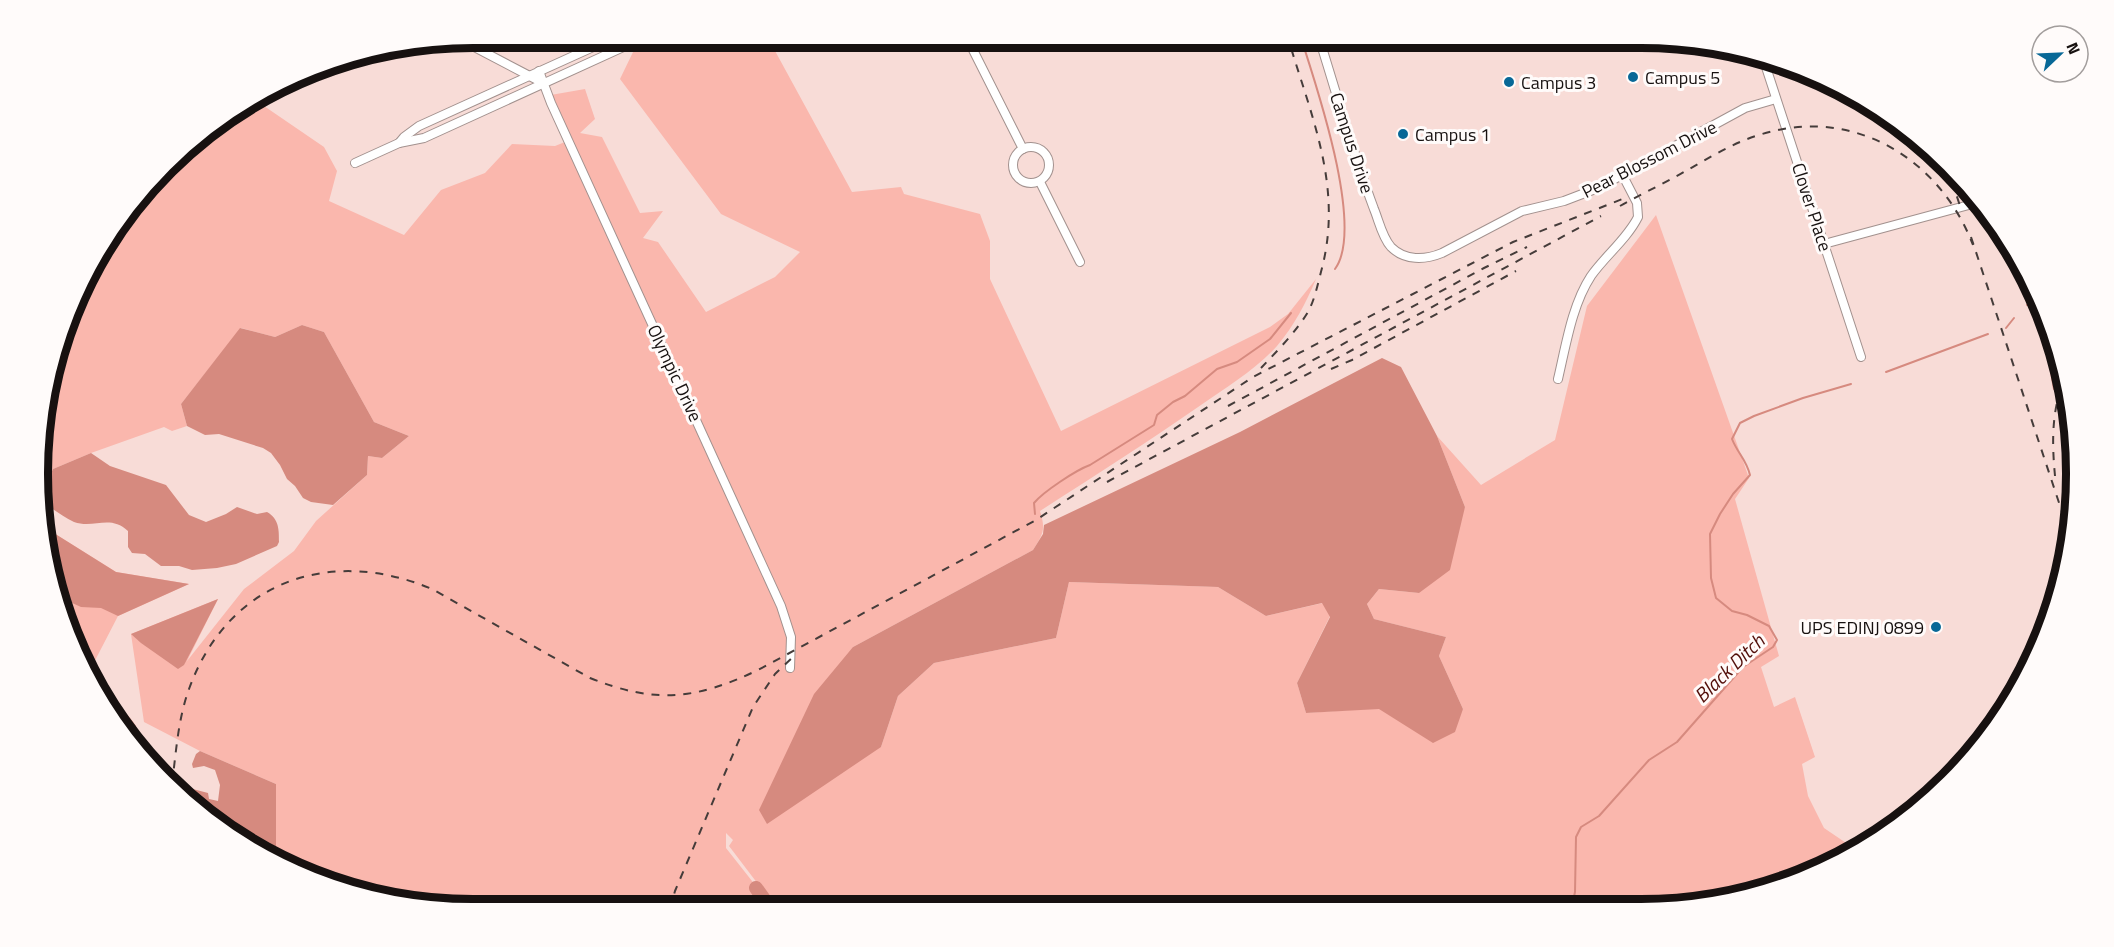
<svg xmlns="http://www.w3.org/2000/svg" width="2114" height="947" font-family="'Titillium Web',sans-serif">
<style>
.built{fill:#f8dcd7}
.green{fill:#fab7ad}
.water{fill:#d68a7f}
.lines{fill:none;stroke-linecap:round;stroke-linejoin:round}
.stream{stroke:#d68a7f;stroke-width:2}
.river{stroke:#d68a7f;stroke-width:14}
.street-casing{stroke:#a2918e;stroke-width:10}
.secondary-casing{stroke:#a2918e;stroke-width:14}
.street{stroke:#fff;stroke-width:8}
.secondary{stroke:#fff;stroke-width:12}
.rail{stroke:#453c3a;stroke-width:2;stroke-dasharray:8 8;stroke-linecap:butt}
.poi-dot{fill:#086897;stroke:#fffbfa;stroke-width:2}
.labels{text-anchor:middle;dominant-baseline:central;stroke-width:6;stroke-linejoin:round;paint-order:stroke}
.poi-label{font-size:18px;fill:#171110;stroke:#fffbfa;text-anchor:start}
.street-label{font-size:18px;fill:#171110;stroke:#fffbfa}
.water-label{font-size:20px;font-style:italic;fill:#530f0a;stroke:#fffbfa}
.rim{fill:none;stroke:#171110;stroke-width:8}
</style>
<rect width="100%" height="100%" fill="#fdeae6"/>
<path class="built" d="M474 38H1641L1781 61 1859 96 1928 146 1987 208 2032 281 2062 361 2076 445 2073 531 2053 614 2003 716 1906 819 1808 876 1698 906 474 909 333 886 256 851 186 802 96 691 61 614 41 531 46 389 96 256 186 145 256 96 333 61Z"/>
<g class="green">
<path d="M663 38H768L852 192 901 187 904 194 980 214 990 241V279L1061 431 1270 327 1288 314 1316 279C1306 303 1294 326 1277 346 1255 370 1227 387 1201 405 1148 442 1094 476 1040 511 1046 530 1043 534 1033 550L853 647 881 747 898 696 934 663 1056 638 1069 582 1218 587 1266 616 1323 603 1330 616 1297 683 1306 713 1379 708 1433 742 1463 709 1439 656 1446 637 1374 619 1367 604 1379 589 1419 593 1465 507 1437 436 1481 485 1555 440 1587 306 1656 215 1749 478 1735 499 1779 656 1761 667 1774 707 1795 697 1815 757 1802 764 1808 796 1824 828 1855 849 1808 876 1698 906 777 909 729 846 733 840 726 833V848L774 909H474L333 886 296 869 276 857V784L200 751 144 722 131 634 218 599 187 661 244 589 294 551 316 521 367 475 368 456 382 458 409 436 374 422 324 332 302 325 275 337 241 328 181 404 187 426 172 431 164 427 91 453 53 469 42 494 46 389 96 256 186 145 256 96 268 90 272 92 264 106 324 147 337 171 329 201 404 235 441 190 485 173 512 144 555 146 565 142 545 96 585 89 595 119 580 133 602 137 640 213 663 211 643 238 658 242 706 312 775 277 800 252 721 214 620 79 634 50Z"/>
<path d="M41 525 116 572 189 584 118 616 88 674 61 614Z"/>
</g>
<g class="water">
<path d="M302 325 324 332 374 422 409 436 382 458 368 456 367 475 333 505 311 502 303 498 295 486 287 479 280 465 271 453 263 448 219 434 205 435 187 426 181 404 240 328 275 337Z"/>
<path d="M1382 358 1401 367 1437 436 1465 507 1450 570 1419 593 1379 589 1367 604 1374 619 1446 637 1439 656 1463 709 1455 732 1433 743 1379 709 1306 713 1297 683 1330 617 1322 603 1266 616 1218 587 1069 582 1056 638 934 663 898 696 881 747 767 824 759 810 814 694 853 647 1033 550 1043 534 1044 525 1240 432Z"/>
<path d="M91 453 110 466 166 485 189 515 206 522 226 514 237 507 257 514 267 512C279 519 279 529 279 542L277 546 236 564 217 568 192 570 179 566H161L145 554 132 553 128 547V531C110 514 94 529 74 522 63 517 52 508 42 502V494L53 469Z"/>
<path d="M41 525 116 572 189 584 118 616 101 608 81 607 57 596Z"/>
<path d="M218 599 184 665 178 669 141 643 131 634Z"/>
<path d="M106 703C120 706 128 714 136 726L134 738Z"/>
<path d="M200 751 276 784V857L296 869 256 851 199 811 201 807 185 797 189 788 208 793 209 799 218 801 220 785 215 770 204 766 193 768 192 764 196 754Z"/>
</g>
<g class="lines">
<g class="stream">
<path d="M1301 38C1316 85 1365 228 1335 269"/>
<path d="M2031 302C2045 325 2049 362 2054 389"/>
<path d="M2027 305 2038 297"/>
<path d="M2006 328 2014 318"/>
<path d="M1886 372 1988 334"/>
<path d="M1035 514 1034 503C1043 492 1076 470 1090 465L1154 425 1157 415 1173 402 1185 396 1217 369 1237 362 1270 339 1291 313"/>
<path d="M1572 906 1575 892 1576 837 1581 827 1599 816 1649 760 1677 742 1743 667 1773 647 1777 640 1769 626 1747 615 1732 611 1716 598 1711 578 1710 534 1720 514 1733 494 1750 475C1746 459 1738 454 1732 439L1740 423 1754 416 1803 398 1851 384"/>
</g>
<path class="river" d="M756 888 771 909"/>
<g class="street-casing">
<g id="street">
<path d="M967 38 1023 149"/>
<path d="M1319 38C1337 95 1353 153 1374 209 1379 221 1382 237 1391 247 1405 261 1425 260 1442 253L1522 211 1564 201 1598 188 1745 108 1776 99"/>
<path d="M461 40 543 83"/>
<path d="M1763 58 1861 357"/>
<path d="M539 71 551 103 781 606 791 637 790 668"/>
<path d="M399 143 424 138 643 38"/>
<circle cx="1031" cy="165" r="18"/>
<path d="M355 163 399 143 404 137 419 126 613 38"/>
<path d="M1040 182 1080 262"/>
<path d="M1824 244 1980 202"/>
<path d="M1558 379C1566 345 1572 305 1591 276 1605 256 1627 239 1638 217L1637 203 1623 176"/>
</g>
</g>
<g class="secondary-casing">
<path id="secondary" d="M2071 416 2069 451 2074 481"/>
</g>
<use href="#street" class="street"/>
<use href="#secondary" class="secondary"/>
<g class="rail">
<path d="M1947 166 1960 206"/>
<path d="M1620 206C1641 194 1663 184 1684 172 1709 158 1734 142 1762 134 1854 106 1940 159 1973 245"/>
<path d="M1971 237 2071 539"/>
<path d="M1261 368C1277 351 1296 332 1308 312 1315 299 1318 283 1322 268 1343 186 1311 116 1288 38"/>
<path d="M1331 369 1352 360 1516 271"/>
<path d="M1228 406 1484 268 1527 247"/>
<path d="M2055 476C2052 444 2051 409 2065 379"/>
<path d="M1107 482 1601 216"/>
<path d="M172 784C176 753 178 719 189 689 228 581 330 546 432 589L590 678C655 704 695 700 758 670L1036 520 1253 377 1513 242 1625 198"/>
<path d="M670 909 675 891 753 707 775 674 794 656"/>
</g>
</g>
<g class="poi-dot">
<circle cx="1633" cy="77" r="6"/>
<circle cx="1509" cy="82" r="6"/>
<circle cx="1403" cy="134" r="6"/>
<circle cx="1936" cy="627" r="6"/>
</g>
<g class="labels">
<g class="poi-label">
<text x="1645" y="77">Campus 5</text>
<text x="1521" y="82">Campus 3</text>
<text x="1415" y="134">Campus 1</text>
<text x="1924" y="627" text-anchor="end">UPS EDINJ 0899</text>
</g>
<g class="street-label">
<text transform="translate(1352 143) rotate(72)">Campus Drive</text>
<text transform="translate(1649 159) rotate(-27)">Pear Blossom Drive</text>
<text transform="translate(1812 207) rotate(72)">Clover Place</text>
<text transform="translate(675 373) rotate(65)">Olympic Drive</text>
</g>
<g class="water-label">
<text transform="translate(1729 668) rotate(-44)">Black Ditch</text>
</g>
</g>
<path d="M0 0H2114V947H0ZM473 48H1641A425 425 0 0 1 2066 473V474A425 425 0 0 1 1641 899H473A425 425 0 0 1 48 474V473A425 425 0 0 1 473 48Z" fill="#fffbfa" fill-rule="evenodd"/>
<path class="rim" d="M473 48H1641A425 425 0 0 1 2066 473V474A425 425 0 0 1 1641 899H473A425 425 0 0 1 48 474V473A425 425 0 0 1 473 48Z"/>
<g transform="translate(2060 54) rotate(67)"><circle r="28" fill="#fffbfa" stroke="#a29d9c" stroke-width="1.5"/>
<path d="M0-4.5L10 22L0 15L-10 22Z" fill="#086897"/>
<text y="-9" font-size="16" font-weight="bold" text-anchor="middle" fill="#171110">N</text>
</g>
</svg>
